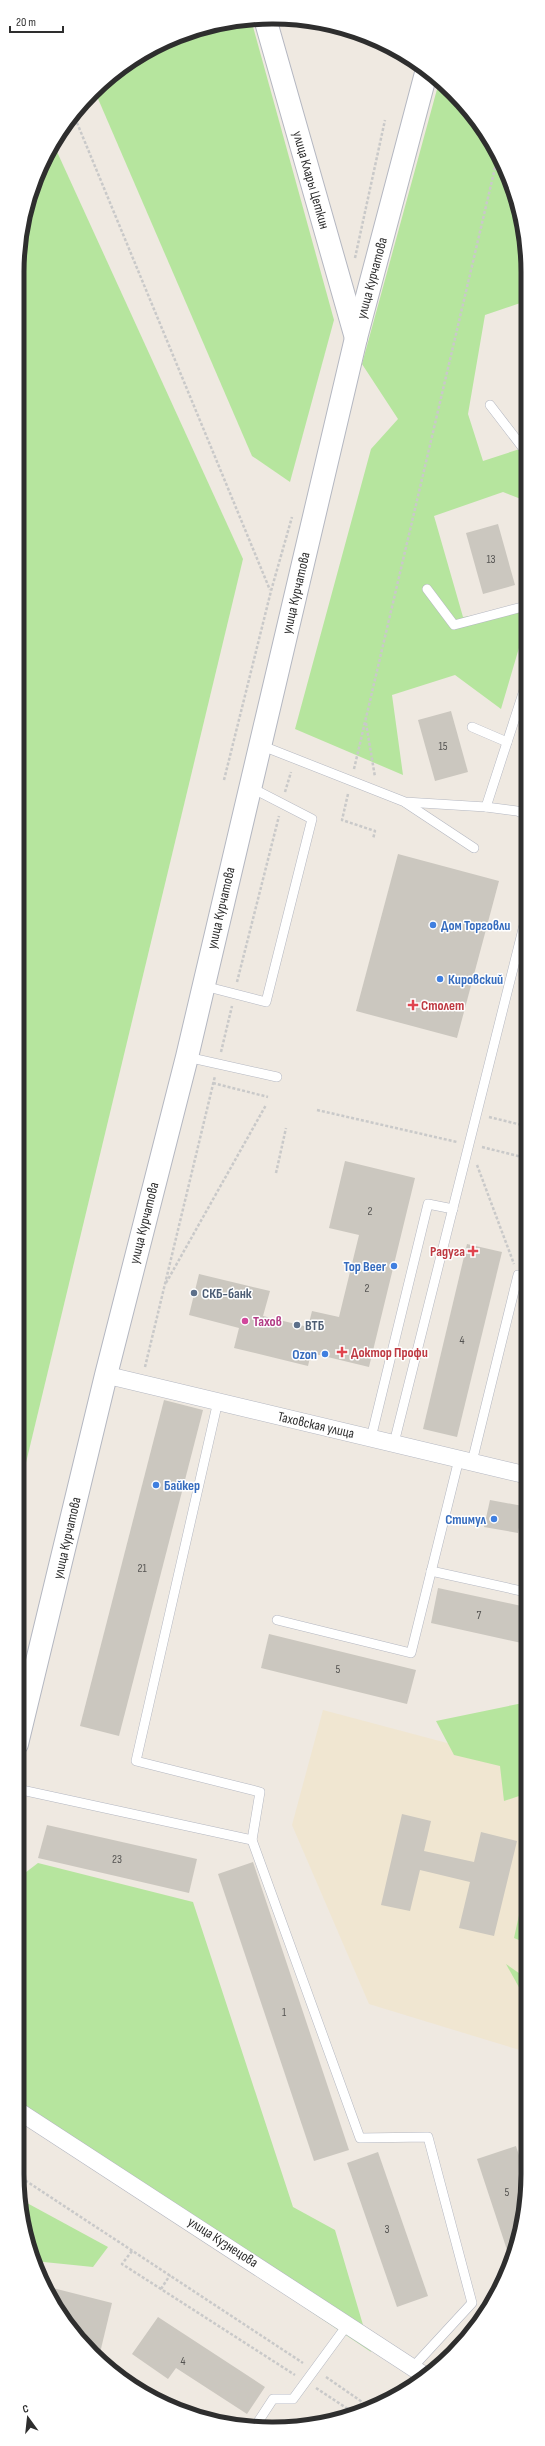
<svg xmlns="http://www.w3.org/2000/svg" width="545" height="2446" font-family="'Sofia Sans Condensed',sans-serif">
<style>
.education{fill:#f0e6d1}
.green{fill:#b6e59e}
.building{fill:#cbc7bf}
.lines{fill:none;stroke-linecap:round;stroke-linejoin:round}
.lane-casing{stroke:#b4b7c1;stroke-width:10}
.street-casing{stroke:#b4b7c1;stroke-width:18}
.secondary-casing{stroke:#b4b7c1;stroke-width:24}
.path{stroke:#c9c9c9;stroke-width:2.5;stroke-dasharray:3 2;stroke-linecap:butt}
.lane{stroke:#fff;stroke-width:9}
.street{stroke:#fff;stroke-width:17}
.secondary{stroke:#fff;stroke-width:22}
.shop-dot{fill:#3f7fe0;stroke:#fff;stroke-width:1.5}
.health-dot{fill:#e0444e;stroke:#fff;stroke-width:1.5}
.service-dot{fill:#5c6f8a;stroke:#fff;stroke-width:1.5}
.hotel-dot{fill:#d1479c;stroke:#fff;stroke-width:1.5}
.labels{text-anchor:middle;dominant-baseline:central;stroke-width:3;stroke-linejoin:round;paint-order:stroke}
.number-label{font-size:12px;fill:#555452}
.street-label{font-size:14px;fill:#2e2e2e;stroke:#fff}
.shop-label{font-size:14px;font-weight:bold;fill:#366cbe;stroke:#fff;text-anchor:start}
.health-label{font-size:14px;font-weight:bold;fill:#be3a42;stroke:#fff;text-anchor:start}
.service-label{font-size:14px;font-weight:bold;fill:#4e5e75;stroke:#fff;text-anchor:start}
.hotel-label{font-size:14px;font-weight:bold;fill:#b23c85;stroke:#fff;text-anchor:start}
.rim{fill:none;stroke:#2e2e2e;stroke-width:5}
</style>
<rect width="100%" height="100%" fill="#efe9e1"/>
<path class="education" d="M323 1710 526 1764V2052L369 2004 292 1825Z"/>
<g class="green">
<path d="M252 23 334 320 290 482 252 456 96 94 117 70 207 26Z"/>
<path d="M439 82 453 92 502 160 526 239V301L485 315 468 414 483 461 526 447V501L503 492 434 516 463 617 526 608V624L501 709 455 675 392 695 403 775 295 729 371 449 398 419 362 364Z"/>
<path d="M53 143 243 559 18 1496 19 239Z"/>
<path d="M523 1703 526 1704V1796L525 1794 504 1801 500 1766 454 1755 436 1721Z"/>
<path d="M38 1863 193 1902 293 2207 335 2230 371 2352 17 2114V1879Z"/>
<path d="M526 1883V1943L514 1938Z"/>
<path d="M506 1964 526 1978V2000Z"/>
<path d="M27 2203 108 2247 93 2267 34 2261 24 2211Z"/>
</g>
<g class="building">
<path d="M498 524 515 585 483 594 466 533Z"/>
<path d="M451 711 468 772 435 781 418 720Z"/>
<path d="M398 854 499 881 457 1038 356 1011Z"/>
<path d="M345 1161 415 1178 369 1367 311 1353 308 1366 234 1348 239 1328 189 1315 199 1274 270 1291 263 1316 308 1327 312 1311 339 1317 359 1235 329 1228Z"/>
<path d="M467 1244 502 1252 457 1437 423 1429Z"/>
<path d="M164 1400 203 1410 119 1736 80 1726Z"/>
<path d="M490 1500 523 1506 518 1533 484 1527Z"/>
<path d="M438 1588 526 1607V1644L431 1623Z"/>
<path d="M269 1634 416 1670 407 1704 261 1668Z"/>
<path d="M402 1814 431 1821 424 1851 474 1862 481 1832 517 1841 494 1936 459 1928 470 1882 420 1870 410 1911 381 1905Z"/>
<path d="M47 1825 197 1859 189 1893 38 1858Z"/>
<path d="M253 1862 349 2150 314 2161 218 1874Z"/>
<path d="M516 2146 526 2177V2207L509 2256 477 2159Z"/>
<path d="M378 2152 428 2296 397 2307 347 2163Z"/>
<path d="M45 2286 112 2303 99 2357 81 2342Z"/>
<path d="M158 2317 265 2387 247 2414 176 2368 168 2379 132 2354Z"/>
</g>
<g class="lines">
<g class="lane-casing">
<g id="lane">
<path d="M521 236 525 238"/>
<path d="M490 405 523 448 526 447"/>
<path d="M427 589 454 625 526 606"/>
<path d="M472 727 507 742"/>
<path d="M260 745 405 802 486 807 517 811 526 815"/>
<path d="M406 803 474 848"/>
<path d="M486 807 526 684"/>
<path d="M204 986 266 1002 312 819 250 787"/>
<path d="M187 1057 277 1077"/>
<path d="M218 1401 136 1761 260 1792 252 1840"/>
<path d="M371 1438 428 1204 453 1209"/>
<path d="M394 1443 526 917"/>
<path d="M472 1462 518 1275 526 1276"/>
<path d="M431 1571 526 1592"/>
<path d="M277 1620 411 1653 459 1459"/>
<path d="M17 1789 252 1840 360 2138 428 2137 472 2303 413 2367"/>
<path d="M526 2143V2139"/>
<path d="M254 2428 273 2399H293L348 2324"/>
</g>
</g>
<g class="street-casing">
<g id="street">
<path d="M106 1375 526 1475"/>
<path d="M17 2110 427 2377"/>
</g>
</g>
<g class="secondary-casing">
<g id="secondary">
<path d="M266 22 356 338"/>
<path d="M17 1744 106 1375 187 1057 356 338 426 73"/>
</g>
</g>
<g class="path">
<path d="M75 118 270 590"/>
<path d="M355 258 385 120"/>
<path d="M366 723 375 777"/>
<path d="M354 769 498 155"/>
<path d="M224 780 271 591 292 517"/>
<path d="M285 792 291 772"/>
<path d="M348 794 342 820 375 831 373 839"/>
<path d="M237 982 279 816"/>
<path d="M221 1052 232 1006"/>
<path d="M213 1083 268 1097"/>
<path d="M317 1110 457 1142"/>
<path d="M489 1117 526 1126"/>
<path d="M482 1147 526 1158"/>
<path d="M477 1165 514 1264"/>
<path d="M276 1173 286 1128"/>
<path d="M166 1283 266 1105"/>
<path d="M145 1367 215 1076"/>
<path d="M17 2175 303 2363"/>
<path d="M132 2251 122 2264 295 2375"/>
<path d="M161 2289 170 2275"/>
<path d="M326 2377 368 2406"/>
<path d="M316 2388 354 2413"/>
</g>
<use href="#lane" class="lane"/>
<use href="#street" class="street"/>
<use href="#secondary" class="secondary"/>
</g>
<g class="shop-dot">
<circle cx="433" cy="925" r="4"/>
<circle cx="440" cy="979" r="4"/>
<circle cx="394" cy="1266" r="4"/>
<circle cx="325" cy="1354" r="4"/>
<circle cx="156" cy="1485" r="4"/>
<circle cx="494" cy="1519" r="4"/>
</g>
<g class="health-dot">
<path d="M411 999h4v4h4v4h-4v4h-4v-4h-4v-4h4z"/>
<path d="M471 1245h4v4h4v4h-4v4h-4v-4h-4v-4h4z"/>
<path d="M340 1346h4v4h4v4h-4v4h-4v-4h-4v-4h4z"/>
</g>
<g class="service-dot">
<circle cx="194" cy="1293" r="4"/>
<circle cx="297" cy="1325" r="4"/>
</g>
<circle class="hotel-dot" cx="245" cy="1321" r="4"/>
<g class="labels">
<g class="number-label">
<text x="491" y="559">13</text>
<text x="443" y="746">15</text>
<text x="370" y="1211">2</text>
<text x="367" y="1288">2</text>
<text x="462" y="1340">4</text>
<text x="142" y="1568">21</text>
<text x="479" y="1615">7</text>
<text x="338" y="1669">5</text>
<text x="117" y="1859">23</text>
<text x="284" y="2012">1</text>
<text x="507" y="2192">5</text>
<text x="387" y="2229">3</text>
<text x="183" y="2361">4</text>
</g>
<g class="street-label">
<text transform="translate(311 180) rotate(74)">улица Клары Цеткин</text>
<text transform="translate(372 278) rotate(-75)">улица Курчатова</text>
<text transform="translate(296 593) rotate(-77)">улица Курчатова</text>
<text transform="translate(221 908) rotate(-77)">улица Курчатова</text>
<text transform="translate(144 1223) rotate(-76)">улица Курчатова</text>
<text transform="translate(316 1425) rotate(13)">Таховская улица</text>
<text transform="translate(67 1538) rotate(-77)">улица Курчатова</text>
<text transform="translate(223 2242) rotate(33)">улица Кузнецова</text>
</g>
<g class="shop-label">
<text x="441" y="925">Дом Торговли</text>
<text x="448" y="979">Кировский</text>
<text x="386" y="1266" text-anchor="end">Top Beer</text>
<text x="317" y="1354" text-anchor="end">Ozon</text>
<text x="164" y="1485">Байкер</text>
<text x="486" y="1519" text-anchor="end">Стимул</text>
</g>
<g class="health-label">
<text x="421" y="1005">Столет</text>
<text x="465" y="1251" text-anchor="end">Радуга</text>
<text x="351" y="1352">Доктор Профи</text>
</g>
<g class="service-label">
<text x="202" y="1293">СКБ-банк</text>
<text x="305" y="1325">ВТБ</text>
</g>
<g class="hotel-label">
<text x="253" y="1321">Тахов</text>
</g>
</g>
<path d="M0 0H545V2446H0ZM272 24H273A248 248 0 0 1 521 272V2174A248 248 0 0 1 273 2422H272A248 248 0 0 1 24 2174V272A248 248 0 0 1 272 24Z" fill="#fff" fill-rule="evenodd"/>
<path class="rim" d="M272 24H273A248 248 0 0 1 521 272V2174A248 248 0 0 1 273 2422H272A248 248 0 0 1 24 2174V272A248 248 0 0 1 272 24Z"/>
<g transform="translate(28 2418) rotate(345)" stroke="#ffffff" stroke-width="3" paint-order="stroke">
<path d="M0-3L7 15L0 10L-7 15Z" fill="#2e2e2e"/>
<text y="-6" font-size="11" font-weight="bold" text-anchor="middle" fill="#2e2e2e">С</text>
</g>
<path d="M10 26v6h53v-6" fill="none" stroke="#2e2e2e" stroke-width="2"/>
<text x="16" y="26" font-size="12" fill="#2e2e2e" stroke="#ffffff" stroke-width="3" paint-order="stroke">20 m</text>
</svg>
